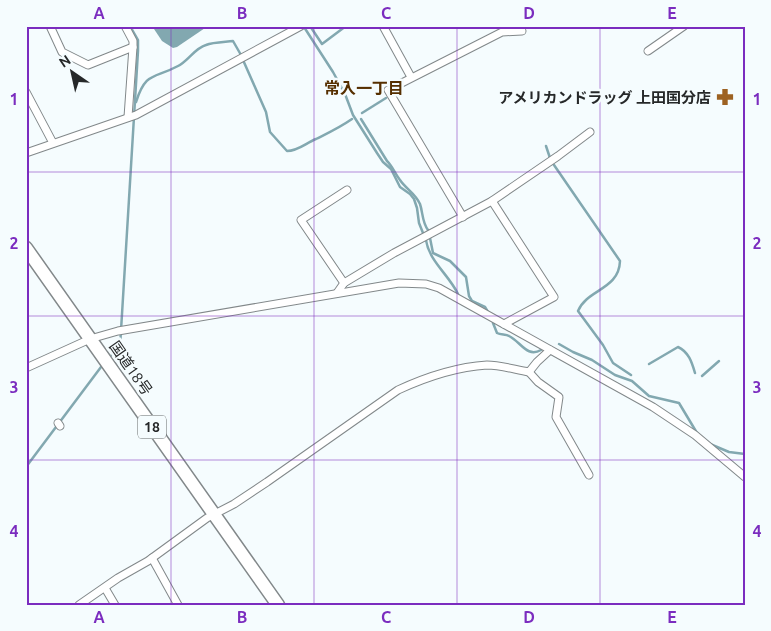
<svg xmlns="http://www.w3.org/2000/svg" width="771" height="631" font-family="Ubuntu,'Noto Sans JP',sans-serif">
<style>
.water{fill:#82a8b0}
.lines{fill:none;stroke-linecap:round;stroke-linejoin:round}
.stream{stroke:#82a8b0;stroke-width:2.5}
.street-casing{stroke:#82888a;stroke-width:9}
.highway-casing{stroke:#82888a;stroke-width:15}
.street{stroke:#fff;stroke-width:7}
.highway{stroke:#fff;stroke-width:12}
.grid{fill:none;stroke:#7b2cbf;stroke-width:1;stroke-opacity:0.55}
.labels{text-anchor:middle;dominant-baseline:central;stroke-width:5;stroke-linejoin:round;paint-order:stroke}
.shield{fill:#f5fcfe;stroke:#646869;stroke-width:1}
.shield-label{font-size:14px;font-weight:bold;fill:#262829}
.poi-label{font-size:15px;font-weight:bold;fill:#262829;stroke:#f5fcfe;text-anchor:end}
.street-label{font-size:15px;fill:#262829;stroke:#f5fcfe}
.neighbourhood-label{font-size:16px;font-weight:bold;fill:#562f00;stroke:#f5fcfe}
.neatline{fill:none;stroke:#7b2cbf;stroke-width:2}
.grid-label{font-size:16px;text-anchor:middle;font-weight:bold;fill:#7b2cbf}
</style>
<rect width="100%" height="100%" fill="#f5fcfe"/>
<path class="water" d="M152 26H208L177 47 173 48 162 41Z"/>
<g class="lines">
<g class="stream">
<path d="M310 26 322 44 346 26"/>
<path d="M304 27 333 72 345 94 353 115 377 153 383 162 391 169 400 187 410 194 414 199 417 208 419 223 423 233"/>
<path d="M243 60 266 112 270 132 287 151C298 151 306 143 316 139 330 132 339 128 352 119"/>
<path d="M136 102C146 71 154 79 178 66 188 61 195 48 206 45 213 42 225 42 233 41L241 55"/>
<path d="M362 113 386 98"/>
<path d="M361 119 387 161C393 167 395 174 400 180 406 189 415 193 420 204 423 213 422 222 428 230"/>
<path d="M546 146 550 158"/>
<path d="M554 165 620 261C619 290 587 289 578 311L603 345 613 363 631 375"/>
<path d="M430 238 433 253 450 261 466 277 469 296 472 301 485 307 488 312"/>
<path d="M426 240C429 261 449 275 458 294"/>
<path d="M493 323 497 333C501 335 506 334 509 336 521 342 527 358 541 350"/>
<path d="M559 344 573 352 592 360 615 375 632 381 649 396 679 403 697 433"/>
<path d="M112 355 120 347 138 51V40L130 26"/>
<path d="M649 364 678 347C689 352 692 363 695 373"/>
<path d="M702 376 719 361"/>
<path d="M710 444 729 452 745 454"/>
<path d="M26 467 101 367"/>
</g>
<g class="street-casing">
<g id="street">
<path d="M50 26 62 52 88 65 133 47"/>
<path d="M125 26 133 41V47L128 117"/>
<path d="M383 26 411 77"/>
<path d="M648 51 684 26"/>
<path d="M26 92 53 143"/>
<path d="M26 153 136 115 301 26"/>
<path d="M492 201 554 297 504 324"/>
<path d="M463 217 388 90 502 32 522 31"/>
<path d="M344 283 301 220 347 190"/>
<path d="M337 293 344 283 394 253 492 201 558 156 590 132"/>
<path d="M26 368 90 339 118 331 399 283 426 284 439 288 653 407 695 435 745 477"/>
<path d="M529 372 538 382 559 397 556 417 589 475"/>
<path d="M58 423 60 426"/>
<path d="M152 558 178 605"/>
<path d="M105 588 115 605"/>
<path d="M79 605 118 578 148 561 207 518 234 504 267 482 398 390C426 377 456 367 487 365 501 365 516 370 529 372L537 362 550 350"/>
</g>
</g>
<g class="highway-casing">
<path id="highway" d="M26 248 278 605"/>
</g>
<use href="#street" class="street"/>
<use href="#highway" class="highway"/>
</g>
<path class="grid" d="M171 26V605M314 26V605M457 26V605M600 26V605M26 172H745M26 316H745M26 460H745"/>
<defs>
<g id="pharmacy-bare" transform="scale(1.35)"><path d="M-2-6h4v4h4v4h-4v4h-4v-4h-4v-4h4Z" fill="#9d6222" stroke="#f5fcfe" stroke-width="2.5" paint-order="stroke"/></g>
</defs>
<g fill-rule="evenodd">
<use href="#pharmacy-bare" x="725" y="97"/>
</g>
<g class="labels">
<rect class="shield" x="138" y="415.5" width="28" height="23" rx="4"/>
<g class="shield-label">
<text x="152" y="427">18</text>
</g>
<g class="poi-label">
<text x="711" y="97">アメリカンドラッグ 上田国分店</text>
</g>
<g class="street-label">
<text transform="translate(131 368) rotate(55)">国道18号</text>
</g>
<g class="neighbourhood-label">
<text x="364" y="88">常入一丁目</text>
</g>
</g>
<rect width="771" height="631" fill="none" stroke="#f5fcfe" stroke-width="55"/>
<g transform="translate(72 72) rotate(326)" stroke="#f5fcfe" stroke-width="4" paint-order="stroke">
<path d="M0-4L9 19L0 12L-9 19Z" fill="#262829"/>
<text y="-8" font-size="14" font-weight="bold" text-anchor="middle" fill="#262829">N</text>
</g>
<rect x="28" y="28" width="716" height="576" class="neatline"/>
<g class="grid-label">
<text x="99" y="19">A</text>
<text x="242" y="19">B</text>
<text x="386" y="19">C</text>
<text x="529" y="19">D</text>
<text x="672" y="19">E</text>
<text x="14" y="105">1</text>
<text x="757" y="105">1</text>
<text x="14" y="249">2</text>
<text x="757" y="249">2</text>
<text x="14" y="393">3</text>
<text x="757" y="393">3</text>
<text x="14" y="537">4</text>
<text x="757" y="537">4</text>
<text x="99" y="623">A</text>
<text x="242" y="623">B</text>
<text x="386" y="623">C</text>
<text x="529" y="623">D</text>
<text x="672" y="623">E</text>
</g>
</svg>
